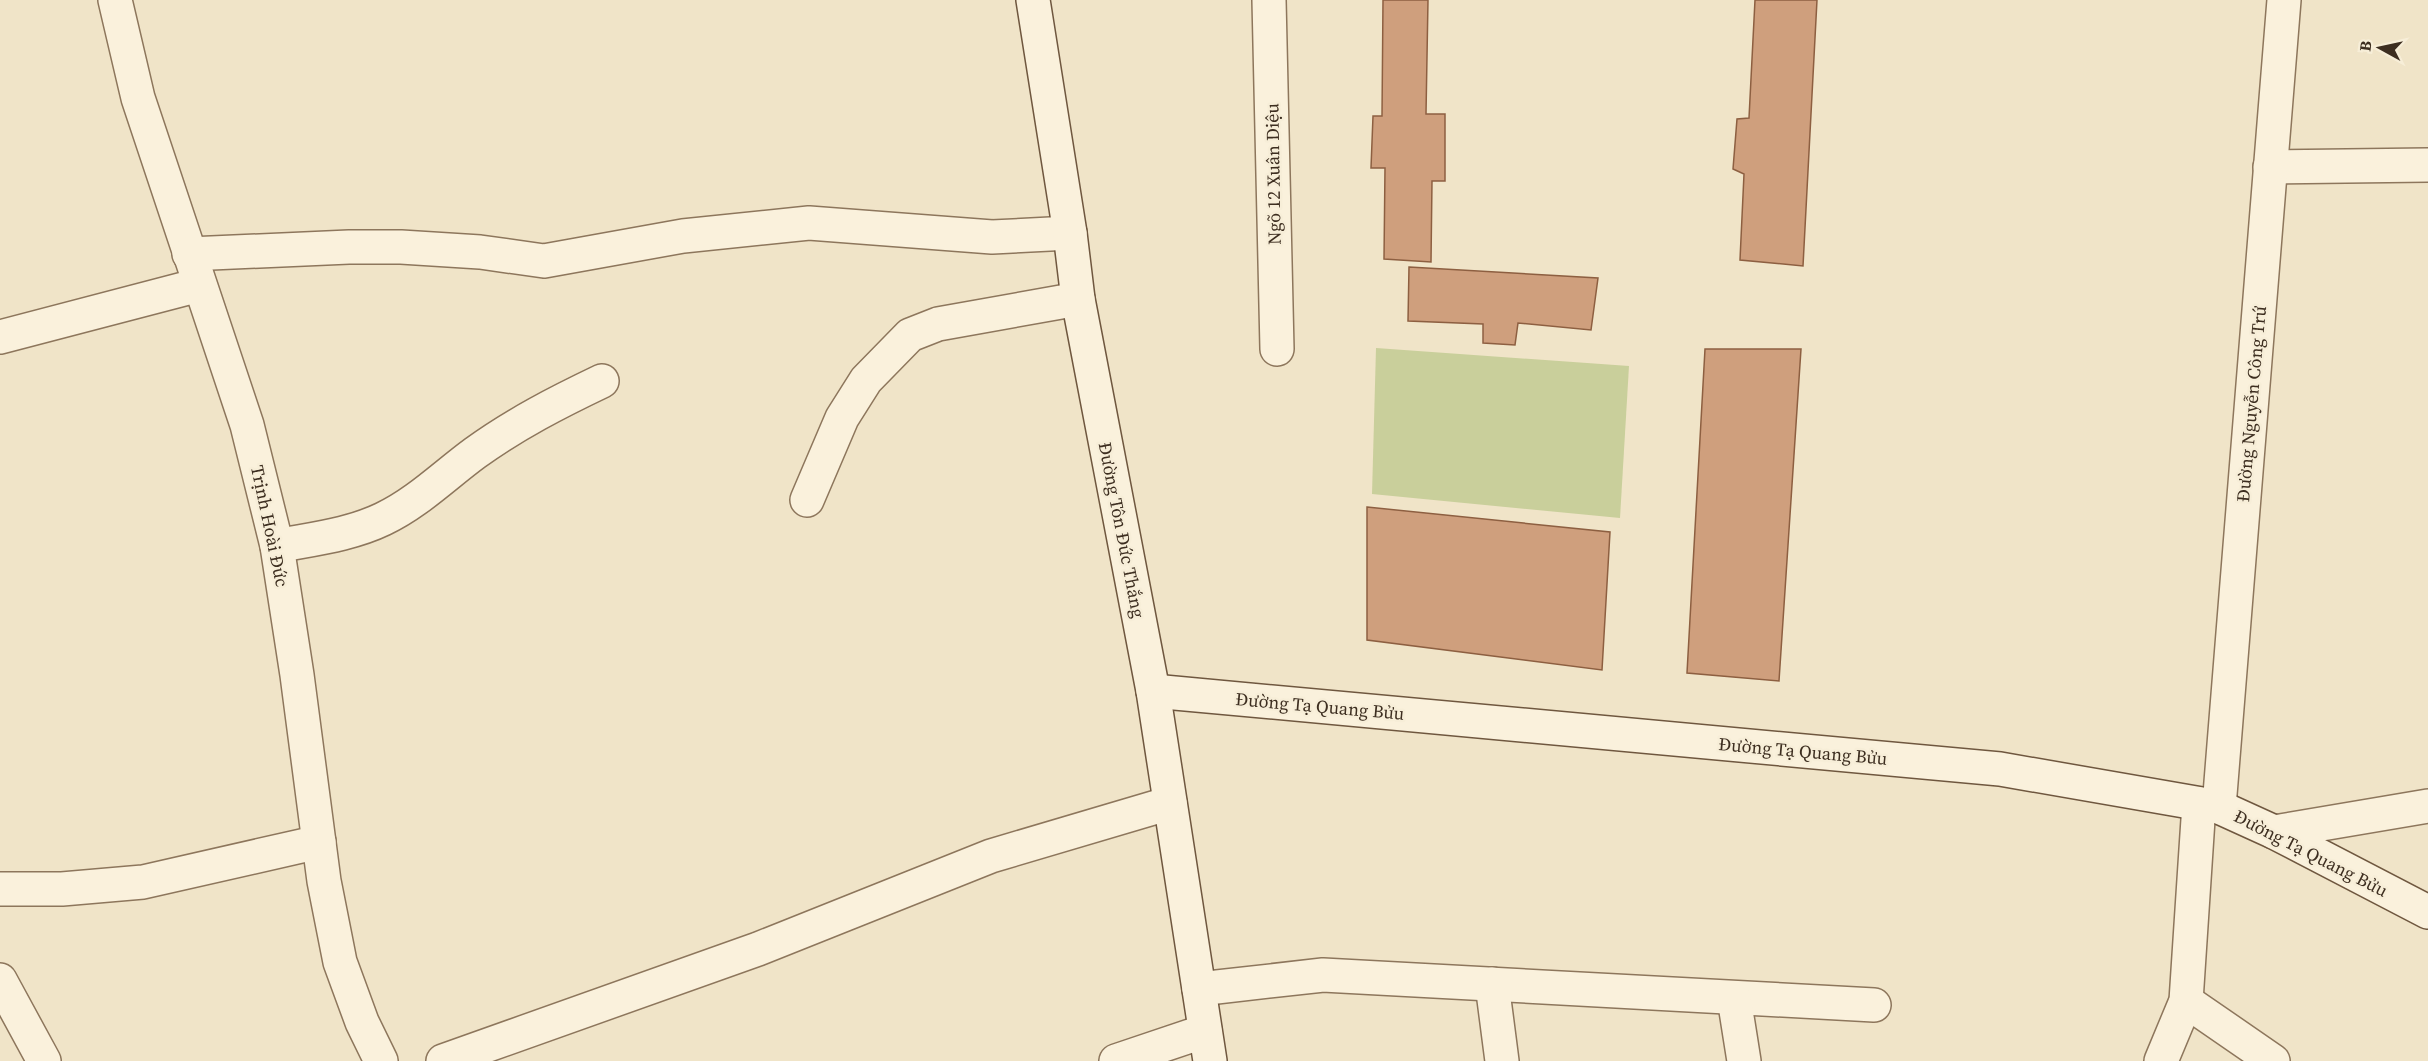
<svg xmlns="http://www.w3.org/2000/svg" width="2428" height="1061" font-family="'Source Serif 4',serif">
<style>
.green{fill:#c9cf9b}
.building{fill:#cf9f7d;stroke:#8d5f41;stroke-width:1.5}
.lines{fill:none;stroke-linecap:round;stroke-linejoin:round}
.street-casing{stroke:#8d765c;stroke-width:36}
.secondary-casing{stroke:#6f573f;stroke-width:36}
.street{stroke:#faf1dc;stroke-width:33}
.secondary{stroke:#faf1dc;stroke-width:33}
.labels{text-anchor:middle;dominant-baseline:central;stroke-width:5;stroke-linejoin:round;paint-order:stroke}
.street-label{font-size:18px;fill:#3d2e20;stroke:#f7eed8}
</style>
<rect width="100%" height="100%" fill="#f0e4c8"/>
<path class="green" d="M1376 348 1629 366 1620 518 1372 494Z"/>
<g class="building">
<path d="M1383 0H1428L1426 114H1445V181H1432L1431 262 1384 259 1385 168H1371L1373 116H1382Z"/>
<path d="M1755 0H1817L1803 266 1740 260 1744 174 1733 169 1737 119 1749 118Z"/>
<path d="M1409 267 1598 278 1591 330 1518 323 1515 345 1483 343V324L1408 321Z"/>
<path d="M1705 349H1801L1779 681 1687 673Z"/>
<path d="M1367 507 1610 532 1602 670 1367 640Z"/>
</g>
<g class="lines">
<g class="street-casing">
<g id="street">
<path d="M115 0 138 98 247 425 277 546 297 675 324 881 340 962 362 1022 381 1061"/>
<path d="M1269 0 1277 349"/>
<path d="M2270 167 2428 165"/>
<path d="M189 254 349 247H401L480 252 544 261 683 236 809 223 992 237 1070 233"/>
<path d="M0 337 199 285"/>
<path d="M807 500 842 418 866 380 910 335 938 324 1078 299"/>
<path d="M277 546C312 539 350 535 383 519 417 503 445 475 475 453 515 424 558 402 602 381"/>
<path d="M2219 807 2284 0"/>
<path d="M2274 832 2428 806"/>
<path d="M0 889H62L143 882 319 842"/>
<path d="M0 980 44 1061"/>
<path d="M1492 984 1502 1061"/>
<path d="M1199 989 1323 975 1874 1005"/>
<path d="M1734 998 1744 1061"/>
<path d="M2186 1001 2273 1061"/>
<path d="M443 1061 758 949 991 856 1170 803"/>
<path d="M1116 1061 1205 1031"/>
<path d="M2161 1061 2186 1001 2199 804"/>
</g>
</g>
<g class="secondary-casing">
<g id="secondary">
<path d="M1033 0 1070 233 1078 299 1153 691 1210 1061"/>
<path d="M1153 691 2000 769 2219 807 2274 832 2428 912"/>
</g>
</g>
<use href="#street" class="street"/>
<use href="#secondary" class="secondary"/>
</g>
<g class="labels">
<g class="street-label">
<text transform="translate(1273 174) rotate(-91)">Ngõ 12 Xuân Diệu</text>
<text transform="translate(2251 404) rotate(-85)">Đường Nguyễn Công Trứ</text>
<text transform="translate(270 526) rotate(78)">Trịnh Hoài Đức</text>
<text transform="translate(1122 530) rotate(79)">Đường Tôn Đức Thắng</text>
<text transform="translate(1320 706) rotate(5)">Đường Tạ Quang Bửu</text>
<text transform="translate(1803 751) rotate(5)">Đường Tạ Quang Bửu</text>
<text transform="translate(2311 853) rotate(27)">Đường Tạ Quang Bửu</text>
</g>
</g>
<g transform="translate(2380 48) rotate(278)" stroke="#f7eed8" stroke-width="4.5" paint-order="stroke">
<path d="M0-4.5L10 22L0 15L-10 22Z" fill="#3d2e20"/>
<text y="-9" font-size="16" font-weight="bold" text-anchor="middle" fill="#3d2e20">B</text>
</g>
</svg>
